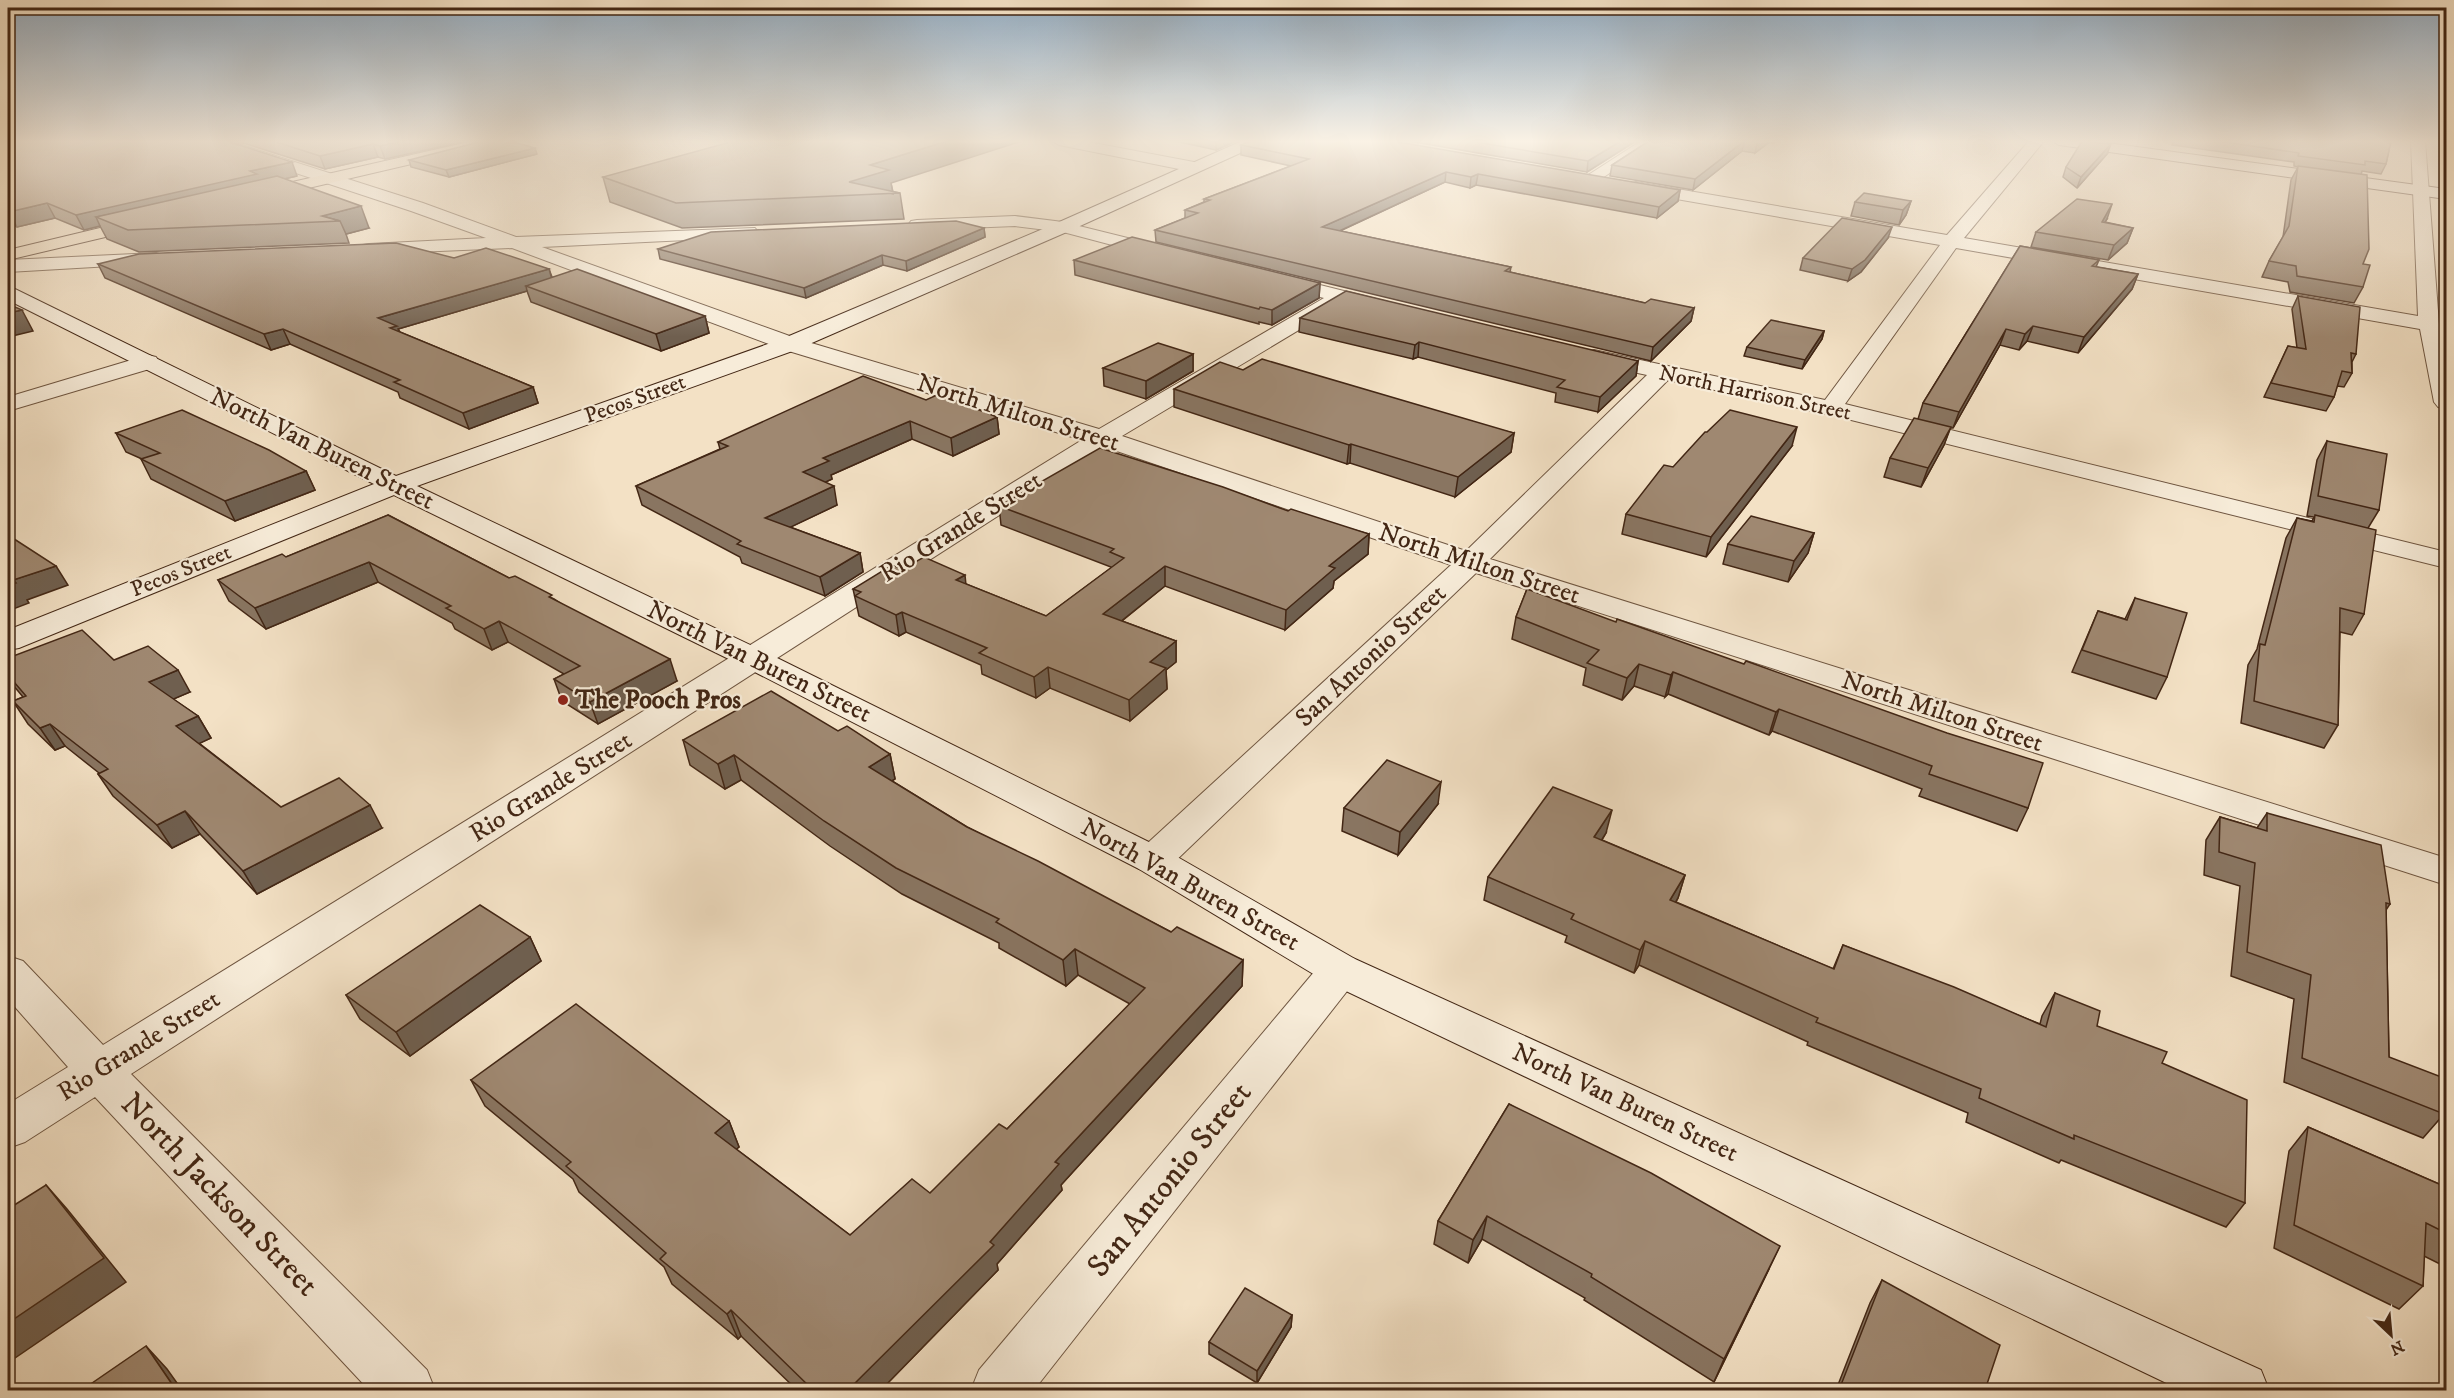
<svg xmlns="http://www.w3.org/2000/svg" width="2454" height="1398" font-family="'IM FELL DW Pica',serif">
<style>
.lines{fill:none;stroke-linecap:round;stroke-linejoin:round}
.street-casing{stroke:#6f5641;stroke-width:2}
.secondary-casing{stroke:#432715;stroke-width:2}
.primary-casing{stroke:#432715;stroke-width:2}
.street{fill:#f7ecd9;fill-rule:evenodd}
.secondary{fill:#f7ecd9;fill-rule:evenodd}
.primary{fill:#f3e1c5;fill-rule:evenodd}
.wall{fill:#897561;stroke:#432715;stroke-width:1.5}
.shaded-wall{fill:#6f5f4f;stroke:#432715;stroke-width:1.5}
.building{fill:#9f8871;stroke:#432715;stroke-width:1.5}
.poi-dot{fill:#8f2418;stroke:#f7ecd9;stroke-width:2}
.labels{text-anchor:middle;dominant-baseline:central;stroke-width:4.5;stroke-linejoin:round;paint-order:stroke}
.far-street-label{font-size:22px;fill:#432715;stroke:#f7ecd9}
.street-label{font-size:26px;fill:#432715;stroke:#f7ecd9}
.poi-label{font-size:26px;font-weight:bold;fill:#432715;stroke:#f7ecd9;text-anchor:start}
.near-street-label{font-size:32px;fill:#432715;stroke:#f7ecd9}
</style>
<rect width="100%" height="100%" fill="#f3e1c5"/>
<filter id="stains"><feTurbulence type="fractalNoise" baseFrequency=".00333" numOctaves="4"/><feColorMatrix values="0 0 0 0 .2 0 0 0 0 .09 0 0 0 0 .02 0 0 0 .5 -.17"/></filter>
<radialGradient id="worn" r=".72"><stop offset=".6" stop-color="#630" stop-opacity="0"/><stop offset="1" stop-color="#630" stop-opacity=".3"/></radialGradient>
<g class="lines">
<g class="street-casing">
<g id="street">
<path d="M206 141H229L423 203 516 237 755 228 758 232 755 236 749 237 542 247 798 339 1099 429 1324 298 1269 284 1266 280 1269 276 1276 274 1388 302 1391 306 1388 310 1381 312 1344 303 1122 436 1466 551 1647 375 1586 362 1583 357 1586 352 1594 350 1825 400 1940 245 1636 192 1628 187 1630 184 1636 182 1947 235 2029 141H2044L1964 238 2418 316 2411 141H2425L2439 324 2446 354V409L2438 407 2434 402 2420 329 1956 248 1845 404 2446 552V568L1831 415 1668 380 1490 559 2446 858V885L1476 573 1167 869 1153 873 1139 869 1134 860 1139 851 1451 565 1105 447 131 1074 427 1370 435 1390H369L95 1097 25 1142 8 1148V1104L68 1067 8 999V956L23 961 103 1045 1082 440 782 349 512 248 369 254 363 253 360 249 363 245 369 244 486 238 411 211 208 144Z"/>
<path d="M1052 141H1083L1194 162 1202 167 1194 172 1059 145Z"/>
<path d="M1641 141H1659L1596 182H1584L1582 179Z"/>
<path d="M1015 216 1063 222 1172 249 1174 253 1172 257 1165 259 1063 232 1015 226 917 230 911 229 908 225 911 221 917 220Z"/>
<path d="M156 253 163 255 165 259 163 263 8 272V260Z"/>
<path d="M148 355 156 357 159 362 156 367 8 411V397Z"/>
<path d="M1340 954 1355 959 1361 970 1355 981 1034 1390H971L979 1370 1325 959Z"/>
</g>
</g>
<g class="secondary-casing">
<g id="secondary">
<path d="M1242 141H1262L1260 144 1069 231 798 349 417 486 765 652 1167 851 1355 959 2261 1370 2269 1390H2181L1325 981 1139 869 743 666 394 495 19 648 8 650V630L374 484 8 300V287L15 289 396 476 782 339 1057 223Z"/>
<path d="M2052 141H2093L2446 189V199L2059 145Z"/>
</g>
</g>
<g class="primary-casing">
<g id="primary">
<path d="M473 141H500L493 145 257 200 249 195 257 190Z"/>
<path d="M146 217 152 218 155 222 152 226 8 260V250Z"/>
</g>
</g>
<use href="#street" class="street"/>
<use href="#secondary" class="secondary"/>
<use href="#primary" class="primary"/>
</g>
<g class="wall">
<path d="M8 141 297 176 284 179 369 228 346 234 349 243 139 252 107 239 100 226 84 230 55 218 17 227 8 222Z"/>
<path d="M237 141H467L385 159 378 157 325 169Z"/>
<path d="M1175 141H1236L1216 150Z"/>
<path d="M1409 141H1636L1587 172Z"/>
<path d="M1649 141H1776L1774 143 1770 142 1755 153 1742 151 1693 190 1610 176 1612 165Z"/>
<path d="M2174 141H2391L2386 164 2381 174 2362 171 2361 175 2363 264V287L2354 303 2290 292 2288 282 2262 277 2269 261 2283 237 2291 180 2298 167 2294 166V162L2172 145Z"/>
<path d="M1241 145 1680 190 1678 201 1657 218 1476 185 1470 188 1445 182 1340 231 1511 267 1510 272 1645 303 1694 308 1691 321 1651 361 1156 242 1155 230 1185 218V210L1204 202V199L1291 166 1241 155Z"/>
<path d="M537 154 449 177 411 167 409 160Z"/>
<path d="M2107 154 2077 188 2063 177 2066 167Z"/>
<path d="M603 177 891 183 893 192 900 193 904 219 682 228 610 202Z"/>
<path d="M1911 201 1906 215 1899 225 1851 216 1855 202Z"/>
<path d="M2107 219 2105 222 2133 228 2127 243 2108 260 2031 247 2036 232Z"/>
<path d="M984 228 985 237 907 271 883 265 806 298 660 259 658 249Z"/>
<path d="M1888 238 1861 272 1848 281 1800 270 1803 258Z"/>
<path d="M2020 246 2099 260 2096 267 2138 274 2132 289 2078 353 2027 341 2019 350 2000 345 1953 428H1950L1944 445 1921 487 1884 477 1890 458 1918 419 1923 403Z"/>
<path d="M454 258 549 269 552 277 705 316 709 333 661 351 531 302 527 291 398 329 400 332 533 387 538 403 469 429 400 398 398 392 290 344 271 350 105 278 98 264Z"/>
<path d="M1074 260 1320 283 1319 298 1272 325 1259 322V324L1075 275Z"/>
<path d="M2298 296 2356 354 2352 362V373L2344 387 2337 386 2334 397 2326 411 2264 397 2288 346 2297 348 2292 309Z"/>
<path d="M1300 318 1638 361 1636 376 1598 412 1555 402 1556 393 1418 357 1413 359 1299 332Z"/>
<path d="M1824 331 1822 339 1802 369 1744 356 1747 347Z"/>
<path d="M1193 354V371L1146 399 1104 386 1103 368Z"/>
<path d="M1243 370 1514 433 1511 452 1455 497 1350 463 1347 464 1174 407V389Z"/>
<path d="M926 400 997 417 999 434 953 456 912 439 831 475 832 479 825 482 837 505 790 527 860 553 863 572 825 596 742 563 740 557 642 505 636 486 720 449 718 442Z"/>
<path d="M116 433 306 471 315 490 235 521 151 479 141 459H142L126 452Z"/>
<path d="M2327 441 2379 510 2368 528 2364 614 2352 635 2340 632 2338 725 2324 748 2241 723 2248 665 2257 649 2286 538 2297 518 2312 521 2314 517 2307 516 2317 460Z"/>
<path d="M1792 446 1706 557 1622 534 1626 514 1673 467Z"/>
<path d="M999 506 1288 511 1369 534 1368 554 1334 581 1333 588 1285 630 1165 586 1122 621 1176 641V662L1166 670 1167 689 1130 721 1050 688 1036 698 982 674 981 665 906 632 899 636 859 616 853 589 903 569 966 584 1046 616 1111 568V567L1001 525Z"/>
<path d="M388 515 509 578 554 599 677 681 598 724 562 701 554 679 564 674 508 642 492 650 455 629 452 623 378 582 266 629 229 601 218 580 286 557Z"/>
<path d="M1814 533 1808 553 1788 582 1723 564 1728 544Z"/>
<path d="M1527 589 2028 808 2017 831 1919 796 1922 789 1772 731 1769 735 1668 694 1665 697 1634 686 1622 700 1583 685 1586 668 1512 639 1516 617Z"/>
<path d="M2135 598 2167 677 2156 699 2072 672 2098 611 2125 619Z"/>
<path d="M8 658 114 660 190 692 173 699 198 716 211 738 199 743 281 807 382 828 257 894 200 834 172 848 113 796 98 774 99 773 65 746 55 750 28 724 13 701 23 697 8 679Z"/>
<path d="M838 731 890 754 895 779 892 781 967 827 1171 932 1243 960 1242 986 1061 1185 1062 1190 997 1264 998 1270 881 1390H797L741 1336 738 1339 672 1284 664 1267 579 1192 573 1179 485 1106 471 1080 729 1121 739 1147 736 1149 850 1235 930 1193 1007 1129 1130 1004 1078 975 1066 986 999 948V943L902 894 830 846 741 780 725 789 690 765 683 740Z"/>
<path d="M1438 804 1398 855 1342 831 1344 808Z"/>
<path d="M2267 813 2390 904 2386 910 2389 1057 2444 1114 2423 1138 2284 1082 2294 999 2231 976 2240 886 2204 875 2206 840 2220 817 2257 828Z"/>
<path d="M1606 833 1602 840 1685 875 1678 898 1676 902 1833 969 1843 945 2040 1024 2042 1016 2055 993 2097 1026 2162 1063 2245 1203 2226 1227 2061 1160 2059 1163 1966 1122 1968 1113 1807 1045 1808 1042 1639 965 1634 973 1565 942 1567 936 1484 900 1488 877Z"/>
<path d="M530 937 541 961 410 1056 360 1019 346 995Z"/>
<path d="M1509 1104 1769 1269 1714 1382 1584 1300 1585 1298 1482 1239 1468 1263 1434 1244 1438 1221Z"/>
<path d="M2308 1127 2446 1187V1267L2424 1256 2423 1286 2399 1309 2274 1248 2289 1151Z"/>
<path d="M1882 1280 1985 1390H1836L1870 1303Z"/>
<path d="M1292 1315 1291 1327 1257 1383 1209 1354V1342Z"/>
</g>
<g class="shaded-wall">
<path d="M402 141H467L385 159 380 146Z"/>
<path d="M947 141H1022L891 183 893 194 849 182 870 165Z"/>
<path d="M1216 141H1236L1216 150Z"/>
<path d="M1621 141H1636L1587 172 1588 161Z"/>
<path d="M1745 141 1742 151 1693 190 1695 179Z"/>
<path d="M1759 141H1770L1755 153 1757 143Z"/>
<path d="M373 144 378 157 325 169 320 156Z"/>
<path d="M2111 144 2107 154 2077 188 2081 177Z"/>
<path d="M535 148 537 154 449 177 446 170Z"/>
<path d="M292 162 297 176 261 184 96 217 100 226 84 230 76 215 250 171Z"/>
<path d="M1446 172 1445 182 1322 239V227Z"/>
<path d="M1478 174 1476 185 1470 188 1471 177Z"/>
<path d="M1680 190 1678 201 1657 218 1659 207Z"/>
<path d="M1911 201 1906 215 1899 225 1903 210Z"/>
<path d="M47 203 55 218 17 227 9 212Z"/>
<path d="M2112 204 2107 219 2096 236 2102 222Z"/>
<path d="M361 206 369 228 346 234 340 221 322 216Z"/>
<path d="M1892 227 1888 238 1861 272 1848 281 1852 269Z"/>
<path d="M984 228 985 237 907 271 906 261Z"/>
<path d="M2133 228 2127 243 2108 260 2114 245Z"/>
<path d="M882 255 883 265 806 298 804 288Z"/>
<path d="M549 269 553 283 526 286 527 291 398 329 403 341 378 318Z"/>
<path d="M2138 274 2132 289 2078 353 2084 337Z"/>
<path d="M1320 283 1319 298 1272 325V310Z"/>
<path d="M1694 308 1691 321 1651 361 1653 347Z"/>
<path d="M22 310 33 331 8 337V313Z"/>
<path d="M705 316 709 333 661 351 656 334Z"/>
<path d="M2033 326 2027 341 2019 350 2025 334Z"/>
<path d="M283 329 290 344 271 350 264 334Z"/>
<path d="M2006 329 2000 345 1953 428 1959 412Z"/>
<path d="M1824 331 1822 339 1802 369 1805 360Z"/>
<path d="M1419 342 1418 357 1413 359 1415 345Z"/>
<path d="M1193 354V371L1146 399V381Z"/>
<path d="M1638 361 1636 376 1598 412 1600 397Z"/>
<path d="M533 387 538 403 469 429 463 413Z"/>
<path d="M997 417 999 434 953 456 951 438Z"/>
<path d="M910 421 912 439 831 475 832 479 807 491 803 472 823 458Z"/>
<path d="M1797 427 1792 446 1706 557 1711 537Z"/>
<path d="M1951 427 1944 445 1921 487 1928 468Z"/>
<path d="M1514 433 1511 452 1455 497 1458 477Z"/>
<path d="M1351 444 1350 463 1347 464 1349 445Z"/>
<path d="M306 471 315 490 235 521 225 501Z"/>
<path d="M834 486 837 505 770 537 765 518Z"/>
<path d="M1814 533 1808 553 1788 582 1794 561Z"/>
<path d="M1369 534 1368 554 1334 581 1333 588 1285 630 1286 610 1329 566Z"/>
<path d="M860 553 863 572 825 596 820 577Z"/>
<path d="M369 562 378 582 266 629 255 608Z"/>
<path d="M56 566 68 585 27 600 29 603 8 611V586L13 580Z"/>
<path d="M1165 566V586L1105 634 1103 614Z"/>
<path d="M965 575 967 595 956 580Z"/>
<path d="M902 612 906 632 899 636 896 615Z"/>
<path d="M499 621 508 642 492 650 484 629Z"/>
<path d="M1176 641V662L1166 670 1167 689 1130 721 1129 700 1150 662Z"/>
<path d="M670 659 677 681 598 724 590 702Z"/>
<path d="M1639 664 1634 686 1622 700 1627 678Z"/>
<path d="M1048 667 1050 688 1036 698 1034 677Z"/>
<path d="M178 670 190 692 162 704 149 682Z"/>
<path d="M1673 672 1668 694 1665 697 1671 675Z"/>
<path d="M1779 709 1772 731 1769 735 1776 712Z"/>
<path d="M198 716 211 738 190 748 176 726Z"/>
<path d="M50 724 65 746 55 750 40 728Z"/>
<path d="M890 754 895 779 874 792 869 767Z"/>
<path d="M734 755 741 780 725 789 718 764Z"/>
<path d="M1441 782 1438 804 1398 855 1400 832Z"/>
<path d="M370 805 382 828 257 894 243 871Z"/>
<path d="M1612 810 1606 833 1589 860 1594 837Z"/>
<path d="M185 811 200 834 172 848 157 825Z"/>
<path d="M1685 875 1678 898 1663 923 1670 900Z"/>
<path d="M530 937 541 961 410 1056 396 1032Z"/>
<path d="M1645 941 1639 965 1634 973 1640 950Z"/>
<path d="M1075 949 1078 975 1066 986 1063 960Z"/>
<path d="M1243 960 1242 986 1061 1185 1062 1190 997 1264 998 1270 881 1390H848L990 1242 1055 1162Z"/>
<path d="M729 1121 739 1147 725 1159 715 1133Z"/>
<path d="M46 1185 67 1209 126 1282 12 1360 8 1355V1323Z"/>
<path d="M1487 1216 1482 1239 1468 1263 1473 1240Z"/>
<path d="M1780 1246 1769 1269 1714 1382 1724 1359Z"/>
<path d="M731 1310 741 1336 738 1339 727 1314Z"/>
<path d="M1292 1315 1291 1327 1257 1383V1371Z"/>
<path d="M146 1346 167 1369 182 1390H176Z"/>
</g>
<g class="building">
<path d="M8 141H227L292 162 250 171 257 174 76 215 47 203 9 212 8 211Z"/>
<path d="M273 141H402L380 146 373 144 320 156Z"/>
<path d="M483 141H510L535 148 446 170 409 160Z"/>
<path d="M734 141H947L870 165 889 170 849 182 900 193 676 203 603 177Z"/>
<path d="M1249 141H1392L1680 190 1659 207 1478 174 1471 177 1446 172 1322 227 1511 267 1505 271 1645 303 1651 299 1694 308 1653 347 1155 230 1198 213 1185 210 1210 200 1204 199 1309 159 1241 145Z"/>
<path d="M1470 141H1621L1588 161Z"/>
<path d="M1649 141H1744L1695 179 1612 165Z"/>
<path d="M2082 141 2111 144 2081 177 2066 167Z"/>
<path d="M2218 141H2391L2386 164 2365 161V165L2298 156 2299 153Z"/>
<path d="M2298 166 2367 175 2369 249 2363 264 2370 265 2363 287 2297 276 2296 266 2269 261 2289 226Z"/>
<path d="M277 176 361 206 322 216 340 221 128 230 96 217Z"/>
<path d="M1864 193 1911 201 1903 210 1855 202Z"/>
<path d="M2077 199 2112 204 2102 222 2133 228 2114 245 2036 232Z"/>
<path d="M1842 218 1892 227 1865 260 1852 269 1803 258Z"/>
<path d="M956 221 984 228 906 261 882 255 804 288 658 249 711 232Z"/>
<path d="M1132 237 1320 283 1272 310 1260 307 1259 309 1074 260Z"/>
<path d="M396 243 454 258 486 248 549 269 378 318 397 326 390 328 533 387 463 413 394 382 400 380 283 329 264 334 98 264 139 254Z"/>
<path d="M2020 246 2099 260 2092 266 2138 274 2084 337 2033 326 2025 334 2006 329 1959 412 1923 403Z"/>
<path d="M577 269 705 316 656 334 526 286Z"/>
<path d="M1346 291 1638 361 1600 397 1557 387 1565 380 1419 342 1415 345 1300 318Z"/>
<path d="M2298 296 2360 307 2356 354 2351 353 2352 373 2342 371 2334 397 2271 383 2288 346 2306 349Z"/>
<path d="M8 304 22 310 8 313Z"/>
<path d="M1771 320 1824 331 1805 360 1747 347Z"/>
<path d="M1158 343 1193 354 1146 381 1103 368Z"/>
<path d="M1262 359 1514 433 1458 477 1351 444 1349 445 1174 389 1220 362 1243 370Z"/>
<path d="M863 376 926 400 939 394 997 417 951 438 910 421 823 458 829 461 803 472 834 486 765 518 860 553 820 577 737 544 741 541 636 486 728 446 718 442Z"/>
<path d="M182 410 269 450 306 471 225 501 141 459 160 453 116 433Z"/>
<path d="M1730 410 1797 427 1711 537 1626 514 1664 465 1673 467 1705 432H1707Z"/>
<path d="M1914 418 1951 427 1928 468 1890 458Z"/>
<path d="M2327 441 2387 454 2379 510 2318 496Z"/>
<path d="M1100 448 1223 487 1288 511 1291 509 1369 534 1329 566 1335 568 1286 610 1165 566 1103 614 1176 641 1150 662 1166 668 1129 700 1048 667 1034 677 979 653 987 648 902 612 896 615 855 596 861 592 853 589 892 565 903 569 924 557 965 575 956 580 1046 616 1124 558 1110 552 1114 549 999 506Z"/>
<path d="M388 515 509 578 515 576 552 595 549 597 670 659 590 702 554 679 580 666 499 621 484 629 446 608 451 606 369 562 255 608 218 580 282 554 286 557Z"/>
<path d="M2315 515 2376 530 2364 614 2340 608 2338 725 2254 701 2260 644 2265 645 2297 518 2314 522Z"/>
<path d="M1751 516 1814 533 1794 561 1728 544Z"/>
<path d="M8 535 56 566 13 580 16 583 8 586Z"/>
<path d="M1527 589 1616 622 1617 619 1744 664 1746 661 1947 733 2043 763 2028 808 1929 774 1932 766 1779 709 1776 712 1673 672 1671 675 1639 664 1627 678 1587 663 1599 650 1516 617Z"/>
<path d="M2135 598 2187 613 2167 677 2082 650 2098 611 2127 620Z"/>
<path d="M82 630 114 660 148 646 178 670 149 682 198 716 176 726 281 807 339 778 370 805 243 871 185 811 157 825 98 774 108 769 50 724 40 728 13 701 26 696 8 675V658Z"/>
<path d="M771 691 838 731 847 726 890 754 869 767 967 827 1038 861 1171 932 1177 927 1243 960 1055 1162 1059 1164 990 1242 994 1245 848 1390H813L731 1310 727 1314 660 1259 666 1253 566 1166 571 1162 471 1080 576 1004 729 1121 715 1133 850 1235 912 1179 930 1193 999 1124 1007 1129 1145 988 1075 949 1063 960 996 922 999 919 896 868 824 821 734 755 718 764 683 740Z"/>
<path d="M1387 760 1441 782 1400 832 1344 808Z"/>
<path d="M1553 787 1612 810 1594 837 1685 875 1670 900 1834 969 1843 945 1954 987 2046 1027 2055 993 2100 1011 2097 1026 2167 1052 2162 1063 2247 1100 2245 1203 2074 1135V1139L1979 1098 1981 1089 1816 1022 1818 1018 1645 941 1640 950 1571 919 1574 914 1488 877Z"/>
<path d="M2267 813 2381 845 2390 904 2386 903 2389 1057 2444 1078V1114L2302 1058 2311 975 2247 952 2255 863 2219 852 2220 817 2267 831Z"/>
<path d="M480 905 530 937 396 1032 346 995Z"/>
<path d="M1509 1104 1651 1173 1780 1246 1724 1359 1591 1277 1592 1274 1487 1216 1473 1240 1438 1221Z"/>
<path d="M2308 1127 2446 1187V1233L2426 1223 2423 1286 2294 1225Z"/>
<path d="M46 1185 104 1258 8 1323V1209Z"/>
<path d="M1882 1280 2000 1345 1985 1390H1839Z"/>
<path d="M1245 1288 1292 1315 1257 1371 1209 1342Z"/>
<path d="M146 1346 176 1390H82Z"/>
</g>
<linearGradient id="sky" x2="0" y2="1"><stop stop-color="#94adc2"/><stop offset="0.42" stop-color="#faf2e5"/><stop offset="1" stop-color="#faf2e5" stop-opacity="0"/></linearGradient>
<rect width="2454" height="337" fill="url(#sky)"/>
<circle class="poi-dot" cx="563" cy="700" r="6"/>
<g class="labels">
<g class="far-street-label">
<text transform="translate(1755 393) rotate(12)">North Harrison Street</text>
<text transform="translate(635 399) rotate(-20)">Pecos Street</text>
<text transform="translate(181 571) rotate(-22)">Pecos Street</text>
</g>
<g class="street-label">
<text transform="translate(1018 413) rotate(17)">North Milton Street</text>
<text transform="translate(322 449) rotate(26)">North Van Buren Street</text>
<text transform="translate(961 527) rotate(-32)">Rio Grande Street</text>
<text transform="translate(1479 564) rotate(18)">North Milton Street</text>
<text transform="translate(1371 656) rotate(-43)">San Antonio Street</text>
<text transform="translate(759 662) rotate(26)">North Van Buren Street</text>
<text transform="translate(1942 712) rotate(18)">North Milton Street</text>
<text transform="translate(551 787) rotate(-32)">Rio Grande Street</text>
<text transform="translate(1190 885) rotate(29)">North Van Buren Street</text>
<text transform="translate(139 1046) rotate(-32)">Rio Grande Street</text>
<text transform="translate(1625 1103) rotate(25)">North Van Buren Street</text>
</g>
<g class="poi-label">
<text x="575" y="700">The Pooch Pros</text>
</g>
<g class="near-street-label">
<text transform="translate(1170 1180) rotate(-51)">San Antonio Street</text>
<text transform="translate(219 1195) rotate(46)">North Jackson Street</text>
</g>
</g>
<rect width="2454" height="1398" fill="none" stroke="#f3e1c5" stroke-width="30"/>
<rect x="9" y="9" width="2436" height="1380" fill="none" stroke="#432715" stroke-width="3"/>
<rect x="15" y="15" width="2424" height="1368" fill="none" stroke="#432715" stroke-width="1.5"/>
<g transform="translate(2391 1335) rotate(154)" stroke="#f7ecd9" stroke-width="4.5" paint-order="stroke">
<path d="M0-4.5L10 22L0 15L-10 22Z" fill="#432715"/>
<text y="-9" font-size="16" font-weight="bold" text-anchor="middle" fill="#432715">N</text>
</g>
<rect width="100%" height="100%" filter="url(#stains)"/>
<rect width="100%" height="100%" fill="url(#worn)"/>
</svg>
